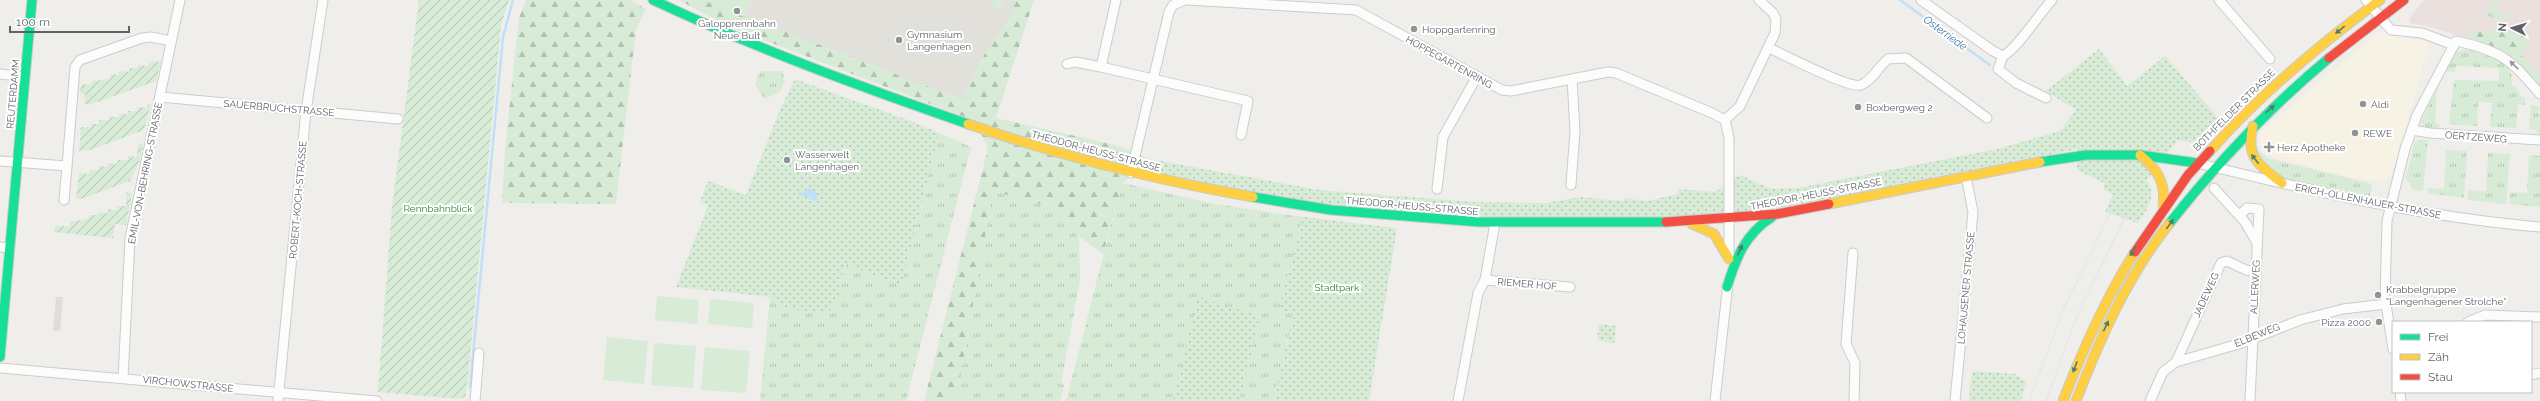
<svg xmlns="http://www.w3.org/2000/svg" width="2540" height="401" font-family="Raleway,sans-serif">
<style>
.commercial{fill:#f7f3e4}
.industrial{fill:#dfddda}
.education{fill:#e2e0da}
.medical{fill:#eae0de}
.grass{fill:url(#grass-tufts)}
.forest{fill:url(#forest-firs)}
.park{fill:url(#park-dots)}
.garden{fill:url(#garden-furrows)}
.pitch{fill:#d8ebd6}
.water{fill:#bfe0f9}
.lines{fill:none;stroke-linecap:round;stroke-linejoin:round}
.stream{stroke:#bfe0f9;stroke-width:2.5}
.street-casing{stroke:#cbcccc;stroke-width:11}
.fast-casing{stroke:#cacacb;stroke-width:11}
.slow-casing{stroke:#cacacb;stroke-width:11}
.jam-casing{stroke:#cacacb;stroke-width:11}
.street{stroke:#fdfcfc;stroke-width:9}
.fast{stroke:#16e098;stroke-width:9}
.slow{stroke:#ffcf43;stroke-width:9}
.jam{stroke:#f24e42;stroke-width:9}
.tram{stroke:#e4e4e4;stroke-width:1}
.oneway{fill:#507c72}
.oneway2{fill:#96999c}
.poi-dot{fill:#919496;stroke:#fff;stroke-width:1.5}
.labels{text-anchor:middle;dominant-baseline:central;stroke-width:4;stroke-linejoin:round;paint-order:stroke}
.poi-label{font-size:10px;fill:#5f6368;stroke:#fff;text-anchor:start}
.street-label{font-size:10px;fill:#5f6368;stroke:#fff}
.park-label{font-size:10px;fill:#348238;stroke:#fff}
.water-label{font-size:11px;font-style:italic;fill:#4174aa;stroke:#fff}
</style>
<defs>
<pattern id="grass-tufts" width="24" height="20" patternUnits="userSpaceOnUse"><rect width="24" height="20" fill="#d8ebd6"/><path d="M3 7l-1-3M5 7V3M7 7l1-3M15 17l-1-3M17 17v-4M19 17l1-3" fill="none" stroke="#b2c2b1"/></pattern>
<pattern id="forest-firs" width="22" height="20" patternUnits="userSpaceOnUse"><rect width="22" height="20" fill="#d8ebd6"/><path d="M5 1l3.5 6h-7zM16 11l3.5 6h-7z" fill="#b2c2b1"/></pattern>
<pattern id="park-dots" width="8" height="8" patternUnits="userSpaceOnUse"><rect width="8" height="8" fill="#d8ebd6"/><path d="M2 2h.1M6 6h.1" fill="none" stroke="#b2c2b1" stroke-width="1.8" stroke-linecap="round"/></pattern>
<pattern id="garden-furrows" width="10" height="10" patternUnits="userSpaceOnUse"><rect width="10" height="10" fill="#d8ebd6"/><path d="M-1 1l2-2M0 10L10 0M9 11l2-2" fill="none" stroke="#b2c2b1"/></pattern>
</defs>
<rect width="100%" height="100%" fill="#efeeea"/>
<path class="commercial" d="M2385 30 2392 35 2430 43 2392 172 2387 178 2378 181 2345 176 2267 155 2262 152 2258 140 2260 133 2374 36Z"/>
<path class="industrial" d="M56 297H63L60 331H53Z"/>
<path class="education" d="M752 0H1016L1006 26 985 53 963 100 744 17Z"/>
<path class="medical" d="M2424 0H2540V87L2518 62 2497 47 2423 25 2412 24 2409 19Z"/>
<g class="grass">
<path d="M2494 0H2500L2496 9 2509 18 2495 20 2486 14Z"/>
<path d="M2472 48C2493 56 2514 58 2512 86L2516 87 2522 98H2525V105L2518 104 2516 128 2490 127 2492 103 2478 102 2477 126 2449 124 2454 80 2499 81V68L2456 66 2455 72 2446 71 2456 52Z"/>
<path d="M760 71H782L785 80 780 92 764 99 755 84Z"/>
<path d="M2437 88 2435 123 2441 125 2435 131 2426 130 2421 123Z"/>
<path d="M2531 105 2539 106 2540 135 2535 130 2529 129Z"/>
<path d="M939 133 971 147 906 401H760L770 297 782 308 841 296 839 281 847 263 901 286Z"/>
<path d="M2417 140H2428L2423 191 2413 190 2406 178 2414 143Z"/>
<path d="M2256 148 2267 158 2372 184 2369 203 2290 180 2289 185 2256 162Z"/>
<path d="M2446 150 2467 151 2464 198 2428 193V188L2444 189Z"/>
<path d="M2488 153 2510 154 2506 204 2468 200V190L2486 191Z"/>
<path d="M2529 155 2540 156V207L2510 204V192L2527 193Z"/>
<path d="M1122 183 1215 204 1303 217 1279 310 1294 314 1273 401H1066Z"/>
<path d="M993 191 1059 209 1079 236 1080 280 1061 383 1064 385 1060 401H956Z"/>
</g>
<g class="forest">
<path d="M526 0H630L646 9 636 29 616 204 502 203 505 149 519 18Z"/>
<path d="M679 0H703L963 100 985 53 1006 26 1016 0H1034L996 118 1119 146 1149 159 1142 169 1122 183 1103 254 1079 236 1059 209 993 191 956 401H924L988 148 975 121 725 25Z"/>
<path d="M2495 30 2525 36 2528 47 2521 55 2540 76V87C2515 57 2504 48 2466 38L2470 32Z"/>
</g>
<g class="park">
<path d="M2099 49 2127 86 2165 56 2218 118 2193 142 2177 140 2147 180C2157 197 2148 208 2138 223L2105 212 2113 194 2104 190V183L2077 170 2078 149 1788 207 1646 220 1539 219 1333 207 1258 194 1142 169 1149 159 1320 190 1474 202 1546 203 1579 197 1624 201V198L1647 201 1678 194 1679 189 1715 192 1740 175 1772 189 1798 188 1997 149 2060 131 2076 110 2046 91Z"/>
<path d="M795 79 916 123 939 133 901 286 847 264 839 281 841 296 828 313 782 308 770 297 676 287 708 206 700 202 708 181 746 195 780 110Z"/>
<path d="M1303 217 1397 228 1369 401H1273L1294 314 1279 310Z"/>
<path d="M1198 297 1260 316 1239 401H1173Z"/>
<path d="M1599 324 1616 326 1614 343 1597 340Z"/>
<path d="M1972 371 2015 374 2026 382 2021 401H1969Z"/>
</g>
<g class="garden">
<path d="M419 0H509L501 25 467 388 465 397 459 399 378 392 392 207Z"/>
<path d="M149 61 161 62 156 81 89 105 84 104 85 94 80 93 81 84 91 85 92 81 110 79V74L119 75V71L129 72V68H138V65L148 66Z"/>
<path d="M147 104H151L144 130 90 150 79 151 81 127H91V124H99V120H109L110 117H119V114H128V111H137L138 107 147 108Z"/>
<path d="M138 143 143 144 139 162 130 181 81 199 76 198 79 173 89 174 90 170H99V166L108 167V163L117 164 118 160H128V156L137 157Z"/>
<path d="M127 192 132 194 126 225 115 224 113 238 54 232 55 226H70V222L88 219 89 215H98V212L108 213V209L117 210V206H126Z"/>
</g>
<g class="pitch">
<path d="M703 0H752L744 17Z"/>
<path d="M994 0H1003L1000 9 992 6Z"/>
<path d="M657 296 699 300 697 324 655 320Z"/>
<path d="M710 299 754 303 752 328 708 324Z"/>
<path d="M607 337 648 341 644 384 603 380Z"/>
<path d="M654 343 696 346 693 388 651 385Z"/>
<path d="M705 347 750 351 746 393 701 390Z"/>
</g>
<path class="water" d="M810 188 817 193V202L798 194 799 191 803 193Z"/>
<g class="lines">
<g class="stream">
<path d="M1900 0 1990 65"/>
<path d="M470 387 503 37 513 0"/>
</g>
<g class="street-casing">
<g id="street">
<path d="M1188 0 1356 10 1502 90 1511 91 1608 72 1616 73 1712 113 1725 120 1729 138V258"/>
<path d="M1921 0 1993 51 2003 56C2017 49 2039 14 2052 0"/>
<path d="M2219 0 2270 59"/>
<path d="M2366 0 2391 30 2422 33 2454 45"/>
<path d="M1769 48C1785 55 1849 89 1861 85 1872 81 1879 66 1888 59L1906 58 1987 118"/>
<path d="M2003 56 1998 69 2016 83 2046 98"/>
<path d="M1067 64 1075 62 1101 67 1248 101 1241 135"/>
<path d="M1101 67 1116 0"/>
<path d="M0 74 25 77"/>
<path d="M160 97 398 119"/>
<path d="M1725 120 1740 106 1775 33 1776 19 1773 13 1759 0"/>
<path d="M2412 130 2430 133 2540 140"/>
<path d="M0 161 67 166 75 67 80 60 142 38 151 37 171 41"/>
<path d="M2197 163C2311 191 2423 217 2540 227"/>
<path d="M1131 173 1169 12 1173 5 1185 0"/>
<path d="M1571 185 1575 131 1572 79"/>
<path d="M2214 188 2245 222 2257 243"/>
<path d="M1437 189 1443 137 1476 78"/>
<path d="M64 200 67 166"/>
<path d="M2240 215 2247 208 2259 209 2250 401"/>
<path d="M0 247 10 248"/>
<path d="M1853 253 1846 344 1855 363 1854 401"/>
<path d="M1485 280 1570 287"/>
<path d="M2468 322 2485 315 2540 317"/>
<path d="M2393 349 2385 298 2387 221 2405 149 2417 115 2456 41C2502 51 2510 59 2540 94"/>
<path d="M2176 362 2221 263 2227 261 2246 270 2256 272"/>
<path d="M0 368 377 401"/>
<path d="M2531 375 2540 373"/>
<path d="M123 378 130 238 180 0"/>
<path d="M2400 392 2401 401"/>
<path d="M278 401 306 111 323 0"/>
<path d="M475 401 479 353"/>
<path d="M1458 401 1478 293 1485 280 1495 223"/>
<path d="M1715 401 1728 283"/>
<path d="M1955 401 1973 212 1966 176"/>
<path d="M2150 401 2163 372 2176 362 2242 343 2300 320 2343 309 2386 304"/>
</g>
</g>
<g class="fast-casing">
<g id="fast">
<path d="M653 0C755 48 861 87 968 124"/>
<path d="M2040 162 2086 155H2140L2197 163"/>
<path d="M1253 197 1331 210 1479 222H1666"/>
<path d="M2169 224C2217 163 2269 108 2329 58"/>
<path d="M1727 287C1736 258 1745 234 1772 217"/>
<path d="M0 357 32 0"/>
</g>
</g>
<g class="slow-casing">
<g id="slow">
<path d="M968 124C1061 156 1156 180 1253 197"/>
<path d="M2253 126C2245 158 2259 165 2282 183"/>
<path d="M2210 151C2261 93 2319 45 2380 0"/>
<path d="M2140 155C2157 169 2166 182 2163 205"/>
<path d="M1829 204 2040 162"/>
<path d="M1692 224 1714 234 1729 259"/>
<path d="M2063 401C2083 349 2105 299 2135 252"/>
<path d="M2076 401C2100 339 2127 277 2169 224"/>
</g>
</g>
<g class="jam-casing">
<g id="jam">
<path d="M2329 58 2404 0"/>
<path d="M1666 222 1777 214 1829 204"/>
<path d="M2135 252 2188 175 2210 151"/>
</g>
</g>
<use href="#street" class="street"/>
<use href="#fast" class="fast"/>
<use href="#slow" class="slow"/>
<use href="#jam" class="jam"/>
<g class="tram">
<path d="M2029 401 2063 310 2112 209"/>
<path d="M2046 401 2077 316 2126 215"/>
</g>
</g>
<defs><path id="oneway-solid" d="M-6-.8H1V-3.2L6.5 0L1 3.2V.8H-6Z"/></defs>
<g class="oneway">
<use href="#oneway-solid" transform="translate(2340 30) rotate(141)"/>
<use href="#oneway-solid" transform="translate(2270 109) rotate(-42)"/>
<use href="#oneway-solid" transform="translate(2255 159) rotate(-128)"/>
<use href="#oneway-solid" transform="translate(2170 224) rotate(-54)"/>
<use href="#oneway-solid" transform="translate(1740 250) rotate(-65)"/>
<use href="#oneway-solid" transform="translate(2133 251) rotate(122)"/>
<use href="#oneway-solid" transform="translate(2106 326) rotate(-64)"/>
<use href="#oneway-solid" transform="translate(2075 367) rotate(111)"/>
</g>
<use class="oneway2" href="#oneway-solid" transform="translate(2514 65) rotate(-136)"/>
<g class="poi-dot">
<circle cx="737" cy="11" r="4"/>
<circle cx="1414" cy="29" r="4"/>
<circle cx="899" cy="40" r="4"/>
<circle cx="2363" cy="104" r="4"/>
<circle cx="1858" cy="107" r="4"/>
<circle cx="2355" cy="133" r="4"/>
<path d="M2267 141h4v4h4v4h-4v4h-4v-4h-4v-4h4z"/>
<circle cx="787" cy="160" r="4"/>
<circle cx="2378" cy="295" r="4"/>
<circle cx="2379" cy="322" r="4"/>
</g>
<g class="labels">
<g class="poi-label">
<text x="737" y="23" text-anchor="middle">Galopprennbahn<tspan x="737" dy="12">Neue Bult</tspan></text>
<text x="1422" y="29">Hoppgartenring</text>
<text x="907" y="34">Gymnasium<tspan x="907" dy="12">Langenhagen</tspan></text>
<text x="2371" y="104">Aldi</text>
<text x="1866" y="107">Boxbergweg 2</text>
<text x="2363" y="133">REWE</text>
<text x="2277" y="147">Herz Apotheke</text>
<text x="795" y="154">Wasserwelt<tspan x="795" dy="12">Langenhagen</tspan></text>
<text x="2386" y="289">Krabbelgruppe<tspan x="2386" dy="12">"Langenhagener Strolche"</tspan></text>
<text x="2371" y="322" text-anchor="end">Pizza 2000</text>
</g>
<g class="street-label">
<text transform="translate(1449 62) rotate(29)">HOPPEGARTENRING</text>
<text transform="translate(13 94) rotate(-85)">REUTERDAMM</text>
<text transform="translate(279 108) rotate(5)">SAUERBRUCHSTRASSE</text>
<text transform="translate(2234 110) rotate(-45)">BOTHFELDER STRASSE</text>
<text transform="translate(2476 137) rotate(4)">OERTZEWEG</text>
<text transform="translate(1096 151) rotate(15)">THEODOR-HEUSS-STRASSE</text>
<text transform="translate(145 173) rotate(-79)">EMIL-VON-BEHRING-STRASSE</text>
<text transform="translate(1816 194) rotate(-11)">THEODOR-HEUSS-STRASSE</text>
<text transform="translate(298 200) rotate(-85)">ROBERT-KOCH-STRASSE</text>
<text transform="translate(2368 201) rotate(11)">ERICH-OLLENHAUER-STRASSE</text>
<text transform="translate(1412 206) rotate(5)">THEODOR-HEUSS-STRASSE</text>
<text transform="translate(1527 284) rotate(5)">RIEMER HOF</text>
<text transform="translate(2255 287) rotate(-87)">ALLERWEG</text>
<text transform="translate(1966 288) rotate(-85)">LOHAUSENER STRASSE</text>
<text transform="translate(2206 295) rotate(-65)">JADEWEG</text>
<text transform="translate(2257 335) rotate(-22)">ELBEWEG</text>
<text transform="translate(188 384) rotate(6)">VIRCHOWSTRASSE</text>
</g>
<g class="park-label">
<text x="438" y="208">Rennbahnblick</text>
<text x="1337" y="287">Stadtpark</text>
</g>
<g class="water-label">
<text transform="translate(1945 33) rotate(36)">Osterriede</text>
</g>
</g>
<rect x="2392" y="321" width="140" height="72" fill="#ffffff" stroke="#bfc1c3"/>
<rect x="2400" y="334" width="20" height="6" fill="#16e098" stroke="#bfc1c3"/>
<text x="2428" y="341" font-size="12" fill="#5f6368">Frei</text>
<rect x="2400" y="354" width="20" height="6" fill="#ffcf43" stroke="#bfc1c3"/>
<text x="2428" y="361" font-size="12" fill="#5f6368">Zäh</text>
<rect x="2400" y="374" width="20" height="6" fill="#f24e42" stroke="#bfc1c3"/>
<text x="2428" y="381" font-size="12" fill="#5f6368">Stau</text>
<g transform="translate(2512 28) rotate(275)" stroke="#ffffff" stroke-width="3" paint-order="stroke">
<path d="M0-3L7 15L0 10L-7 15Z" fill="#5f6368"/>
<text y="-6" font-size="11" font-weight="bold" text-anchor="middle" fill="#5f6368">N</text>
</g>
<path d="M10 26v6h119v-6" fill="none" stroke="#5f6368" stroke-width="2"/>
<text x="16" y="26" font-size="12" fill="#5f6368" stroke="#ffffff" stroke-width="3" paint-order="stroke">100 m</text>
</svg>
